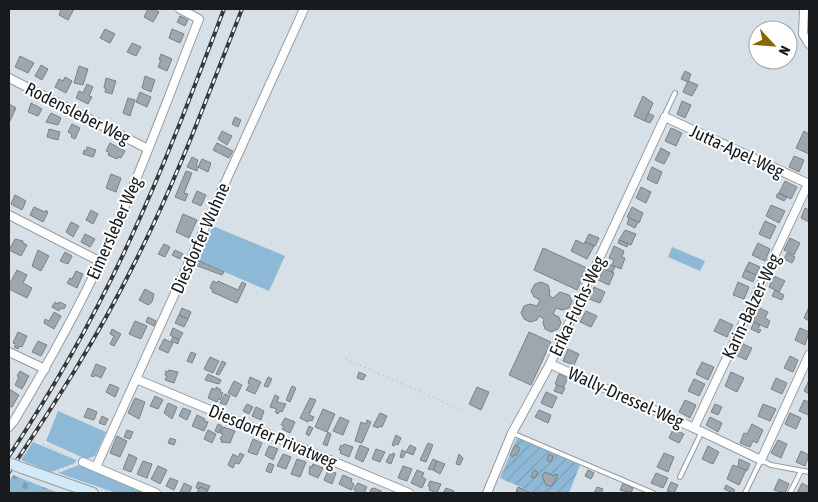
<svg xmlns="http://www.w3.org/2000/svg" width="818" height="502" font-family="'Asap Condensed',sans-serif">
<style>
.grass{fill:#8eb9d6}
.cemetery{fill:url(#cemetery-stones)}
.garden{fill:url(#garden-furrows)}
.building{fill:#9ea7ad;stroke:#7a8288}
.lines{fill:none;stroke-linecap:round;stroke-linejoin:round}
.service-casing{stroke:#949ca2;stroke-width:6}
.minor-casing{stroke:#949ca2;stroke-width:10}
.secondary-casing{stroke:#949ca2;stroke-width:12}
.path{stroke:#9da5aa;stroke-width:1;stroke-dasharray:1 4;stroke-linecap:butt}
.service{stroke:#fff;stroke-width:4}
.minor{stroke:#fff;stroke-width:8}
.secondary{stroke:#d1e9f8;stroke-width:10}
.rail-casing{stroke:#35393c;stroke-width:4}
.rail{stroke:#fff;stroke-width:2;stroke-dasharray:5.5;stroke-linecap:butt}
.secondary-bridge-casing{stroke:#949ca2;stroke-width:12;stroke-linecap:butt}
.secondary-bridge{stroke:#d1e9f8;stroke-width:10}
.labels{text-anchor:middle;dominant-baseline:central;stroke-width:4;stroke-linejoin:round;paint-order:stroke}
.street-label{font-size:18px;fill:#181b1d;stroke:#fff}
</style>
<defs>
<pattern id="cemetery-stones" width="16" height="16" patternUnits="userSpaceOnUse" patternTransform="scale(1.25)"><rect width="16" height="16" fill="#8eb9d6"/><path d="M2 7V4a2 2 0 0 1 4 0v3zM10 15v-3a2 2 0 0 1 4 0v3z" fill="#7a9eb7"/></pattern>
<pattern id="garden-furrows" width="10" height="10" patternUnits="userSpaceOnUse" patternTransform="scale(1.25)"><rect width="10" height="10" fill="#8eb9d6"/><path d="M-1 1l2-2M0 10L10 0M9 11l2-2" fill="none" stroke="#7a9eb7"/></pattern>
</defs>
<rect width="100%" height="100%" fill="#d6e0e6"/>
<g class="grass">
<path d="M213 226 285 256 269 291 197 260Z"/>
<path d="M672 247 705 261 700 271 668 257Z"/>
<path d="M58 411 106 432 95 456 86 459 46 441Z"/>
<path d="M33 442 76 460 75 463 51 472 21 460Z"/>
<path d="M79 465 147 493H116L58 473Z"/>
</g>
<path class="cemetery" d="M13 475 56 492 61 493H9V481Z"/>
<path class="garden" d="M517 438 580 465 569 493H534L500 478Z"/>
<g class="building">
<path d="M61 9H74L68 20 59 15Z"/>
<path d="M148 9H153L159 12 153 22 144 17Z"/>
<path d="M180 16 188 20 185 26 177 22Z"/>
<path d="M105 29 115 34 110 43 100 38Z"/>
<path d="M172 29 184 34 180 43 169 38Z"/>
<path d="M132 43 141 47 136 56 127 52Z"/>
<path d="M161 54 172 59 167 71 158 67 161 60H159Z"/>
<path d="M20 56 34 63 28 73 15 67Z"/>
<path d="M41 65 48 69 42 80 35 76Z"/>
<path d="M79 66 88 69 83 85 74 83Z"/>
<path d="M685 71 691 74 688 82 681 79Z"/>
<path d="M145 76 155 80 151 92 142 88Z"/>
<path d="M65 77 72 81 66 93 55 87 59 79 63 81Z"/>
<path d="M106 78 116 81 112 94 105 92 106 88H104Z"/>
<path d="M688 81 698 85 692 96 683 92Z"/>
<path d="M87 84 93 87 89 96 92 97 88 104 76 98 79 91 83 93Z"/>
<path d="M140 92 151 97 147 107 136 102Z"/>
<path d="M643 96 653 103 645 121 634 116Z"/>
<path d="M128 98 135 100 130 116 123 113Z"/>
<path d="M682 101 691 105 685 118 677 114Z"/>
<path d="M31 103 42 109 38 116 28 112Z"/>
<path d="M9 104 16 108 10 121 9 120Z"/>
<path d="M51 113 61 118 58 125 46 122Z"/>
<path d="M648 113 654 116 650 123 645 121Z"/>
<path d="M235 117 241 120 238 127 232 124Z"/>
<path d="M72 124 80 128 75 139 71 137 72 134 68 132Z"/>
<path d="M671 128 682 133 676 146 665 141Z"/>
<path d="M49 129 60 132 58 140 47 137Z"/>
<path d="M222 131 232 136 227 145 218 139Z"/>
<path d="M804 131 809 134V154L796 148Z"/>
<path d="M110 143 125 151 121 158 118 157 117 159 108 155 109 152 106 151Z"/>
<path d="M217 143 233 151 229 158 213 150Z"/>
<path d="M87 147 96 150 93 157 83 154 84 150 86 151Z"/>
<path d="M661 148 670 153 664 164 655 160Z"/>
<path d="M794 156 804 160 799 172 789 167Z"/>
<path d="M192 157 198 160 196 166 198 167 197 171 187 167Z"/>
<path d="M202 159 211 163 208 172 198 167Z"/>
<path d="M652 167 662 172 657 184 647 179Z"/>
<path d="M186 171 192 173 184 193 188 194 185 201 175 197Z"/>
<path d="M111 174 121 178 116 192 106 188Z"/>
<path d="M785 181 797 187 791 199 779 193Z"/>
<path d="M641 187 651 192 646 203 636 198Z"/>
<path d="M197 191 206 195 201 206 192 202Z"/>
<path d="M778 193 787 197 784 201 776 197Z"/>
<path d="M15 195 26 201 22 210 11 204Z"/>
<path d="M771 205 785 211 779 223 766 216Z"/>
<path d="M34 207 45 212 46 210 48 212 43 222 30 215Z"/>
<path d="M632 207 643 213 639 223 627 217Z"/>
<path d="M805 208 809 210V222L801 218Z"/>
<path d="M91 210 98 214 93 224 86 220Z"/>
<path d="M183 214 197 220 189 238 176 232Z"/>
<path d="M629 218 638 222 635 228 627 224Z"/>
<path d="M765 221 776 226 770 239 759 234Z"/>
<path d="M71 222 79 226 73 237 66 232Z"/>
<path d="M625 230 636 234 631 245 619 240Z"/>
<path d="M85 234 95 239 90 247 81 242Z"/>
<path d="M589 234 599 238 595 246 585 242Z"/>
<path d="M790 238 800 243 794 255 784 250Z"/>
<path d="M15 239 23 241V243L27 245 21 256 9 250Z"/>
<path d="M576 240 584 244 585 242 594 246 587 259 571 251Z"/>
<path d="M619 240 628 244 627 247 618 243Z"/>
<path d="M758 243 770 249 765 261 752 255Z"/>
<path d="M164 244 170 247 165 257 158 254Z"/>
<path d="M614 246 624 251 622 257 625 258 621 269 612 265 614 260 609 258Z"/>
<path d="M543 248 587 268 577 290 534 270Z"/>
<path d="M38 250 49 256 41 271 32 266Z"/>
<path d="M175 250 183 254 180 259 172 255Z"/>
<path d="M65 252 72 256 68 264 60 261Z"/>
<path d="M787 253 795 257 792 263 784 259Z"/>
<path d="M197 260 224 272 222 275 195 265Z"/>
<path d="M749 262 760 267 756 275 745 270Z"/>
<path d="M606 263 615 267 612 273 604 269Z"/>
<path d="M604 269 614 273 609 285 598 280Z"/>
<path d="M17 270 27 275 23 283 32 288 27 298 9 289V285Z"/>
<path d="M745 270 756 275 753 282 742 277Z"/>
<path d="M76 271 83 274 77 288 67 283 70 278 72 279Z"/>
<path d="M774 276 785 281 779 292 769 287Z"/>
<path d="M213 281 217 283 218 281 238 290 242 282 246 284 237 303 212 292 213 290 210 288Z"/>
<path d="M541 282 548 285 550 292 549 295 553 298 560 292 569 295 572 301 569 308 562 310 556 308 553 314 559 317 561 323 558 329 551 332 545 329 543 323 544 319 539 316 537 320 530 322 524 319 521 313 524 306 530 304 537 306 540 300 534 297 531 291 535 284Z"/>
<path d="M738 282 749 287 744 299 733 295Z"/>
<path d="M594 287 605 292 600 303 589 299Z"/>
<path d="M145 289 154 294 152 302 148 305 139 300Z"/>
<path d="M775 290 784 295 782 300 772 296Z"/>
<path d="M55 302 58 304 59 302 66 305 64 309 61 308 59 311 52 307Z"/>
<path d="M758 307 768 312 765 318 770 321 767 328 752 321Z"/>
<path d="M809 307V321L804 318Z"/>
<path d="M182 308 191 312 188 319 179 315Z"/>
<path d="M586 311 597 316 591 327 580 322Z"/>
<path d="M54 312 61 316 54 329 44 323 45 319 49 321Z"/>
<path d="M179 315 188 319 184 327 175 323Z"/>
<path d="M148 317 156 321 154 326 146 322Z"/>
<path d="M720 319 733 325 727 337 714 331Z"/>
<path d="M135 321 147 326 141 339 129 334Z"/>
<path d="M754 322 760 325 758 329 761 330 759 333 751 329Z"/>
<path d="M173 328 183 333 179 340 170 335Z"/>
<path d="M800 328 809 332 805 345 795 340Z"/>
<path d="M112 329 121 334 114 346 110 344 114 336 110 334Z"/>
<path d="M18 332 27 336 22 347 19 346 18 349 14 347 16 344 13 343Z"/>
<path d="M529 332 551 342 531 385 509 375Z"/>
<path d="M173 337 179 340 178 344 171 341Z"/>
<path d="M164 339 173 343 168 353 159 349Z"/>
<path d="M38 341 47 345 41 356 32 352Z"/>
<path d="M741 343 752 348 746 360 736 355Z"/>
<path d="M568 349 579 354 574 365 563 361Z"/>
<path d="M191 352 196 354 192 363 187 361Z"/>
<path d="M790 356 798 360 793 372 784 368Z"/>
<path d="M210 357 219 361 213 373 204 369Z"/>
<path d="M222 361 226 363 219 375 216 374Z"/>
<path d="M702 362 714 367 708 380 696 374Z"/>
<path d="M96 364 106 368 101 378 95 375 94 377 91 376Z"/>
<path d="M169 370 178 372 174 383 165 380 167 376 165 375 166 371 168 372Z"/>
<path d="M20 371 29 376 22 389 15 385 19 377 17 376Z"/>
<path d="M359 372 366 375 363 380 357 378Z"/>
<path d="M731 372 744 378 737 392 725 386Z"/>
<path d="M208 374 221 380 219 384 205 380Z"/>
<path d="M559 374 568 378 563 388 555 384Z"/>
<path d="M250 377 261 382 255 394 246 390 250 384 248 383Z"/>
<path d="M268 377 272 379 268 387 264 386Z"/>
<path d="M776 378 787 383 782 394 771 389Z"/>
<path d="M694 379 705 384 699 396 688 391Z"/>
<path d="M809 380V394L804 391Z"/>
<path d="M234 381 242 385 236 397 228 393Z"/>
<path d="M110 384 119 388 115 397 106 392Z"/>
<path d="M557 385 565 388 562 394 554 391Z"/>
<path d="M292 386 296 388 290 402 286 400Z"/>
<path d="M216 387 221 390 220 392 223 393 220 400 218 399 217 402 208 398 212 388 216 390Z"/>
<path d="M477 387 489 392 481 410 469 404Z"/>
<path d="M9 389 19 395 12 407 9 406Z"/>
<path d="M546 392 557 397 552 408 541 403Z"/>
<path d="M225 394 230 396 226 405 220 403Z"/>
<path d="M275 395 279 397 277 402 286 404 282 412 280 411 278 414 275 412 277 409 270 407Z"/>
<path d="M155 396 163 400 158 409 150 406Z"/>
<path d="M135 398 145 402 139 419 128 413Z"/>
<path d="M310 398 316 400 309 415 314 417 312 421 309 420 308 422 300 418Z"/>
<path d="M685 400 696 405 690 418 679 412Z"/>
<path d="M804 400 809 402V415L799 411Z"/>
<path d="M168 403 177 407 172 419 164 413Z"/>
<path d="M247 404 253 407 249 414 243 411Z"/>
<path d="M715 404 722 407 718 415 711 412Z"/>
<path d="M763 404 776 409 770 421 758 416Z"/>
<path d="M256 407 264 411 261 420 252 416Z"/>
<path d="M88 408 97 412 94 420 84 417Z"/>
<path d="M183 408 191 411 187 420 179 416Z"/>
<path d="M323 409 335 414 327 432 315 427Z"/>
<path d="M539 410 551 415 548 423 535 417Z"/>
<path d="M380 413 387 416 382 427 379 426 378 428 373 426Z"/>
<path d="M790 413 801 418 796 429 785 424Z"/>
<path d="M197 415 205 419 204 421 208 422 204 431 192 426Z"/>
<path d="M102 416 108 419 105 425 99 423Z"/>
<path d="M340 417 349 421 343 435 333 431Z"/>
<path d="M710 417 722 423 718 432 706 425Z"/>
<path d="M285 418 295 422 290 433 282 429 284 426 281 425Z"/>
<path d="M367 420 371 422 362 443 355 441 361 422 366 424Z"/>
<path d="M218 424 222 426 219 433 215 431Z"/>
<path d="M752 424 763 430 757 443 753 441 750 447 740 443 744 433 747 434Z"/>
<path d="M309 426 313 428 309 436 306 434Z"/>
<path d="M223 427 235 431 230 443 221 442 222 440 220 439 223 434 220 433Z"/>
<path d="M673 429 684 434 679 443 669 438Z"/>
<path d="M127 430 133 432 130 439 124 437Z"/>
<path d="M208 430 216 434 212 443 204 439Z"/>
<path d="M328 432 331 434 327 446 323 444Z"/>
<path d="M396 435 401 438 398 445 396 444 394 446 392 445Z"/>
<path d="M117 436 127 441 120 457 110 453Z"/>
<path d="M170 438 176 440 174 445 168 443Z"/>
<path d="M253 439 262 443 257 455 248 452Z"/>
<path d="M778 440 787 444 781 458 771 453Z"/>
<path d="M428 443 433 445 426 462 420 460Z"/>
<path d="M344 444 353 447 349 457 340 453 341 451 339 450 341 445 343 446Z"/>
<path d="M360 445 369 449 363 462 355 458Z"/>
<path d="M410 445 416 448 413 455 406 452Z"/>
<path d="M515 445 520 448 516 456 514 454 513 457 510 455Z"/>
<path d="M269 446 278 449 273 460 265 455Z"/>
<path d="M708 446 719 452 713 464 702 459Z"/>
<path d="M376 449 385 452 380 462 372 459Z"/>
<path d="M402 450 406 452 403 458 400 457Z"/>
<path d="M801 451 809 455 805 466 796 462Z"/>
<path d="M240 453 244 455 239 464 235 463 233 468 228 465 233 454 238 457Z"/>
<path d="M393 453 395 454 391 464 386 462 390 454 392 455Z"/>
<path d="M664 453 674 457 668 472 657 467Z"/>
<path d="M129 454 137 458 131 472 123 469Z"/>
<path d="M283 454 291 457 286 469 277 466Z"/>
<path d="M459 454 463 458 460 465 456 464Z"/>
<path d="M549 454 553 456 551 462 547 460Z"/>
<path d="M297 459 306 462 300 477 291 474Z"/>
<path d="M433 459 437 461 433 470 428 469Z"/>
<path d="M739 459 750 464 747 471 738 467Z"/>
<path d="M143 461 152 464 147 478 137 474Z"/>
<path d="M437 461 445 464 440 474 433 470Z"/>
<path d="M269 463 274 465 271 473 266 471Z"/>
<path d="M313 464 323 468 318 478 309 474 310 466 312 467Z"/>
<path d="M733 465 746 470 739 485 727 479Z"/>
<path d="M158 466 167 470 160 484 151 479Z"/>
<path d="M403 466 412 469 407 481 398 478Z"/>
<path d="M328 470 336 473 332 484 324 480Z"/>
<path d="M417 470 424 473 422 477 426 479 422 488 411 483Z"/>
<path d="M534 470 538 472 535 478 531 477Z"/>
<path d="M588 470 594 473 591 479 585 476Z"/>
<path d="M545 472 554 476 555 474 558 475 552 486 546 485 542 476Z"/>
<path d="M656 473 668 478 663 488 651 483Z"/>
<path d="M343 475 352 479 351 482 354 484 351 490 339 484Z"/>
<path d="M170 478 178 481 174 490 166 486Z"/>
<path d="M779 479 789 484 785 493 774 490Z"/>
<path d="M430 481 441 484 437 493 429 490 430 487 428 486Z"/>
<path d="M198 482 210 486 208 490 200 487 199 489 196 488Z"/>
<path d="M671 482 678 485 674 493 667 491Z"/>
<path d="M184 483 192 487 189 493 180 492Z"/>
<path d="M358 483 367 487 364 493H354L356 490 353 489Z"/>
<path d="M623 483 633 488 631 493 620 490Z"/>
<path d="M802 483 809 487V493H797Z"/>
<path d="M726 485 735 490 733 493 724 489Z"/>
<path d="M200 487 208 490 207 493H197Z"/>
<path d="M518 487 532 493H520L516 491Z"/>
<path d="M597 487 603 489 601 493H594Z"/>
<path d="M374 488 381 491 382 493H370L371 489Z"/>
<path d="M446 488 454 491 453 493H443Z"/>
</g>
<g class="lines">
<g class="service-casing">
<g id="service">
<path d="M665 117 666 112 675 93"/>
<path d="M512 433 653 493"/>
<path d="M680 477 702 431"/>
<path d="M745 493 761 460 771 465 809 472"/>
<path d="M790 493 801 471"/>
</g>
</g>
<g class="minor-casing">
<g id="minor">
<path d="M804 9 803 34 809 44"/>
<path d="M9 78 148 149"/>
<path d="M9 215 101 262"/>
<path d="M9 352 45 369"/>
<path d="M550 364 694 428 761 460 809 355"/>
<path d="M136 379 409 493"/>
<path d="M9 427 14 421C48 364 80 307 107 247 141 173 169 95 199 19L180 9"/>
<path d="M694 428 808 184"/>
<path d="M83 462 156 493"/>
<path d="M96 467 304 9"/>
<path d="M487 493 512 433 550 364 665 117 809 184"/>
</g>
</g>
<g class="secondary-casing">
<path id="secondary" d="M22 468 93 493"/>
</g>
<g class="path">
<path d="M346 359 463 411"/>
<path d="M43 444 75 458"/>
<path d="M58 471 75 464"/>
<path d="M101 490 112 493"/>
</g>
<use href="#service" class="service"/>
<use href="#minor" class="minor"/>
<use href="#secondary" class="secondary"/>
<g class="rail-casing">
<g id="rail">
<path d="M9 456C54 388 94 318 128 244 164 167 194 88 224 9"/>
<path d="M9 472C54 405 98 337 134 264 176 182 208 95 242 9"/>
</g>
</g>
<use href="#rail" class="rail"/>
<g class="secondary-bridge-casing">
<path id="secondary-bridge" d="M9 463 22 468"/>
</g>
<use href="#secondary-bridge" class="secondary-bridge"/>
</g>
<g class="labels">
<g class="street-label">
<text transform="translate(78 113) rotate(27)">Rodensleber Weg</text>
<text transform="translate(737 151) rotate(25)">Jutta-Apel-Weg</text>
<text transform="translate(114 228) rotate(-66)">Eimersleber Weg</text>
<text transform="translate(200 238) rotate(-66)">Diesdorfer Wuhne</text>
<text transform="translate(577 306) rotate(-65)">Erika-Fuchs-Weg</text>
<text transform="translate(751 306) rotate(-65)">Karin-Balzer-Weg</text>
<text transform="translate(626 397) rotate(24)">Wally-Dressel-Weg</text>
<text transform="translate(273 436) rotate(23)">Diesdorfer Privatweg</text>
</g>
</g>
<rect width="818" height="502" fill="none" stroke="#181b1d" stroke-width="20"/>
<g transform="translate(773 45) rotate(116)"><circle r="24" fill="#ffffff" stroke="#a3a4a5"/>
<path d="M0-4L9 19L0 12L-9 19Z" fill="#866803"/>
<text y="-8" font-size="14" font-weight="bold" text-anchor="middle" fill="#181b1d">N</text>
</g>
</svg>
